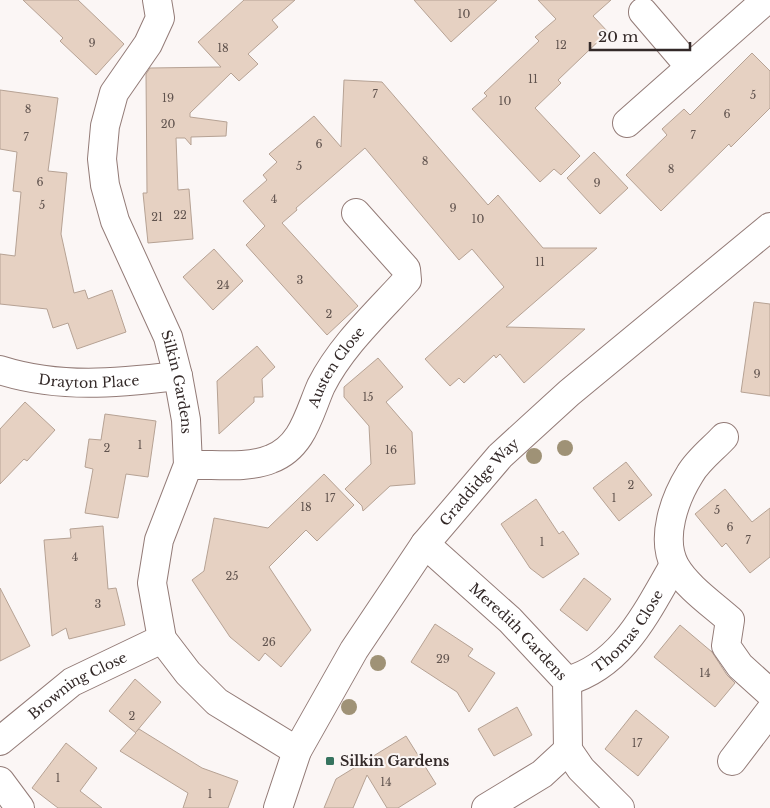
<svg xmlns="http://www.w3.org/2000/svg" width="770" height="808" font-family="'Libre Baskerville',serif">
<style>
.building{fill:#e6d1c2;stroke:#b6a294}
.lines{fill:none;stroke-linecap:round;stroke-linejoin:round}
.minor-casing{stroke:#937b77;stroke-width:30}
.minor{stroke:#fff;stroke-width:28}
.tree{fill:#9f9276}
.poi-dot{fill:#36735f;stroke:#fbf6f5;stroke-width:2}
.labels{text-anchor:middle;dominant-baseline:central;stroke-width:4;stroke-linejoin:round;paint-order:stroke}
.number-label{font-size:11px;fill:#60534e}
.street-label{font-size:14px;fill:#332928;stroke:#fbf6f5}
.poi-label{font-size:14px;font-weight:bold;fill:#332928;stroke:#fbf6f5;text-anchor:start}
</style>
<rect width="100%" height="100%" fill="#fbf6f5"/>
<g class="building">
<path d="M23 0H78L124 44 96 75 60 41 63 38Z"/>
<path d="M244 0H295L272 20 278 27 248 54 258 64 239 81 231 73 190 113V117L227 122 226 136 191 137V145L185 138H176L178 190 189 189 193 239 148 243 143 193H147L146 74 150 68 221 67 198 42Z"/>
<path d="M414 0H497L451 42Z"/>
<path d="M538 0H611L593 16 608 32 558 80 561 83 535 108 580 156 561 175 554 169 540 182 472 109 487 96 484 93 539 41 535 37 556 19Z"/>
<path d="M752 53 770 71V108L731 147 729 144 661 211 626 175 667 135 662 129 684 109 690 115Z"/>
<path d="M344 80 382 82 488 205 498 195 543 248H597L506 327 585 329 524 383 500 354 496 358 494 355 464 383 459 378 450 386 425 359 504 287 472 249 459 260 365 148 296 208 297 210 282 223 358 306 327 335 246 245 265 226 243 201 267 180 263 175 277 162 269 154 314 116 341 147Z"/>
<path d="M0 90 58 98 48 171 67 173 61 234 74 293 85 290 88 299 112 290 126 332 77 349 68 323 53 328 47 309 0 304V254L15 256 21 192 13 191 17 152 0 149Z"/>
<path d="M594 152 628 188 600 214 567 178Z"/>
<path d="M214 249 243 281 213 310 183 277Z"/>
<path d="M754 302 770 304V396L741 392Z"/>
<path d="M257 346 275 367 262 379 263 397H254V402L219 434 217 381Z"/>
<path d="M378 358 403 387 386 402 412 432 415 484 390 486 363 511 362 506 345 489 371 464 369 426 344 397V387Z"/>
<path d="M25 402 55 430 27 461 24 459 0 484V429Z"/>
<path d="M105 414 156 421 148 477 126 474 118 518 85 513 93 469 85 467 89 439 101 440Z"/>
<path d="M626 462 652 495 619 521 593 488Z"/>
<path d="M324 474 354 505 317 541 306 530 269 567 311 630 281 667 265 653 259 661 230 637 192 580 204 571 214 518 268 528Z"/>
<path d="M725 489 752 522 770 508V557L750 573 726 543 722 547 695 514Z"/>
<path d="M536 499 559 534 563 531 579 554 543 578 530 568 501 524Z"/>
<path d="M103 526 108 589 116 588 125 625 69 639 66 628 52 636 44 540 71 538 70 529Z"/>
<path d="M584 578 611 599 587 631 560 610Z"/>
<path d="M0 588 30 646 0 661Z"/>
<path d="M435 624 473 649 468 656 495 673 469 712 457 692 411 662Z"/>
<path d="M680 625 712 652 727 675 735 683 715 707 654 657Z"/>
<path d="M135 679 161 702 136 732 139 729 202 768 238 781 228 808H183L188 793 120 751 136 733 109 711Z"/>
<path d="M517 707 532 735 494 756 478 729Z"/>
<path d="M636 710 669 737 638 776 605 749Z"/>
<path d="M406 736 436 784 398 808H387L367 775 353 808H324L336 779Z"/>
<path d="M66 743 97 768 80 791 102 808H58L32 788Z"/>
</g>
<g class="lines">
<g class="minor-casing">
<g id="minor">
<path id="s1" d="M157 0 160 18 148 44 114 93 105 126 102 159 105 185 115 221 168 337 178 376 186 420 188 465 159 540 152 583 162 639 188 673 217 702 297 751"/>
<path d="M643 12 690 67"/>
<path d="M627 123 766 0"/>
<path id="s2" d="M0 370C60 389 117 383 178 376"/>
<path d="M724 437C714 448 698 460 690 474 675 498 660 538 675 566 687 587 712 604 730 620L726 646 740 666 770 693"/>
<path id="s3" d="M188 465C214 464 247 469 271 459 303 447 309 413 321 386 341 346 377 313 407 280L406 269 356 213"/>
<path id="s4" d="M425 544 510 620 567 681 568 750 581 769 620 808"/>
<path id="s5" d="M567 681C623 665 647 611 674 565"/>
<path id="s6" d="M0 741 72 682 162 639"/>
<path d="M732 761 770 711"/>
<path d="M0 781 20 808"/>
<path id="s7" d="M278 808 297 751 354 650 425 544 500 456 569 393 770 227"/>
<path d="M486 808 542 774 568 750"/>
</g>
</g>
<use href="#minor" class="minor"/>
</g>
<g class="tree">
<circle cx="565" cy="448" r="8"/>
<circle cx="534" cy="456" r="8"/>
<circle cx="378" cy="663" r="8"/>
<circle cx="349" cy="707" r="8"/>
</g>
<rect class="poi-dot" x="325" y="756" width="10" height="10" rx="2.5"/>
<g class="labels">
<g class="number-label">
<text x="464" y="14">10</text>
<text x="92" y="43">9</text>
<text x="561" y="45">12</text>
<text x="223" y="48">18</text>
<text x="533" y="79">11</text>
<text x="375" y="94">7</text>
<text x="753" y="95">5</text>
<text x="168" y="98">19</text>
<text x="505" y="101">10</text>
<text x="28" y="109">8</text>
<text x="727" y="114">6</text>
<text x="168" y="124">20</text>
<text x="693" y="135">7</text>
<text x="26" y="137">7</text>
<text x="319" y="144">6</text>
<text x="425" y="161">8</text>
<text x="299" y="166">5</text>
<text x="671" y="169">8</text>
<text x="40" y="182">6</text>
<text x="597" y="183">9</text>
<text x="274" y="199">4</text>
<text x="42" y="205">5</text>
<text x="453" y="208">9</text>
<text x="180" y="215">22</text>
<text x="157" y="217">21</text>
<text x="478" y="219">10</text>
<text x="540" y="262">11</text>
<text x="300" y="280">3</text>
<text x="223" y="285">24</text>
<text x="329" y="314">2</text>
<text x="757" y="374">9</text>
<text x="368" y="397">15</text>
<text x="140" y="445">1</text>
<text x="107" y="448">2</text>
<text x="391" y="450">16</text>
<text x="631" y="485">2</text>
<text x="330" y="498">17</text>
<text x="614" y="498">1</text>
<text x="306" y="507">18</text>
<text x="717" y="510">5</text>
<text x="730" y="527">6</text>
<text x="748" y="540">7</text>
<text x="542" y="542">1</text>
<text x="75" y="557">4</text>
<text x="232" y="576">25</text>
<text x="98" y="604">3</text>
<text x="269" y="642">26</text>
<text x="443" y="659">29</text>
<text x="705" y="673">14</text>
<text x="132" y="716">2</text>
<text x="637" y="743">17</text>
<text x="58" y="778">1</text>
<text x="386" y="782">14</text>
<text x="210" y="794">1</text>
</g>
<g class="street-label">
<text stroke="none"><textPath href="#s3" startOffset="199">Austen Close</textPath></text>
<text stroke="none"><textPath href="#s2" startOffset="90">Drayton Place</textPath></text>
<text stroke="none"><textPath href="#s1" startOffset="411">Silkin Gardens</textPath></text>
<text stroke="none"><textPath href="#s7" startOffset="386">Graddidge Way</textPath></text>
<text stroke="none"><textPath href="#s5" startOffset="81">Thomas Close</textPath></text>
<text stroke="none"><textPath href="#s4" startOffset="128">Meredith Gardens</textPath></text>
<text stroke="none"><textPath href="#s6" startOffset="96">Browning Close</textPath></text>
</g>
<g class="poi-label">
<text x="340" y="761">Silkin Gardens</text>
</g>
</g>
<path d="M590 42v8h100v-8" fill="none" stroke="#332928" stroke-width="2.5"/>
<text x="598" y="42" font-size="15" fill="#332928" stroke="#fbf6f5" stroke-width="4" paint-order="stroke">20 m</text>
</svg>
